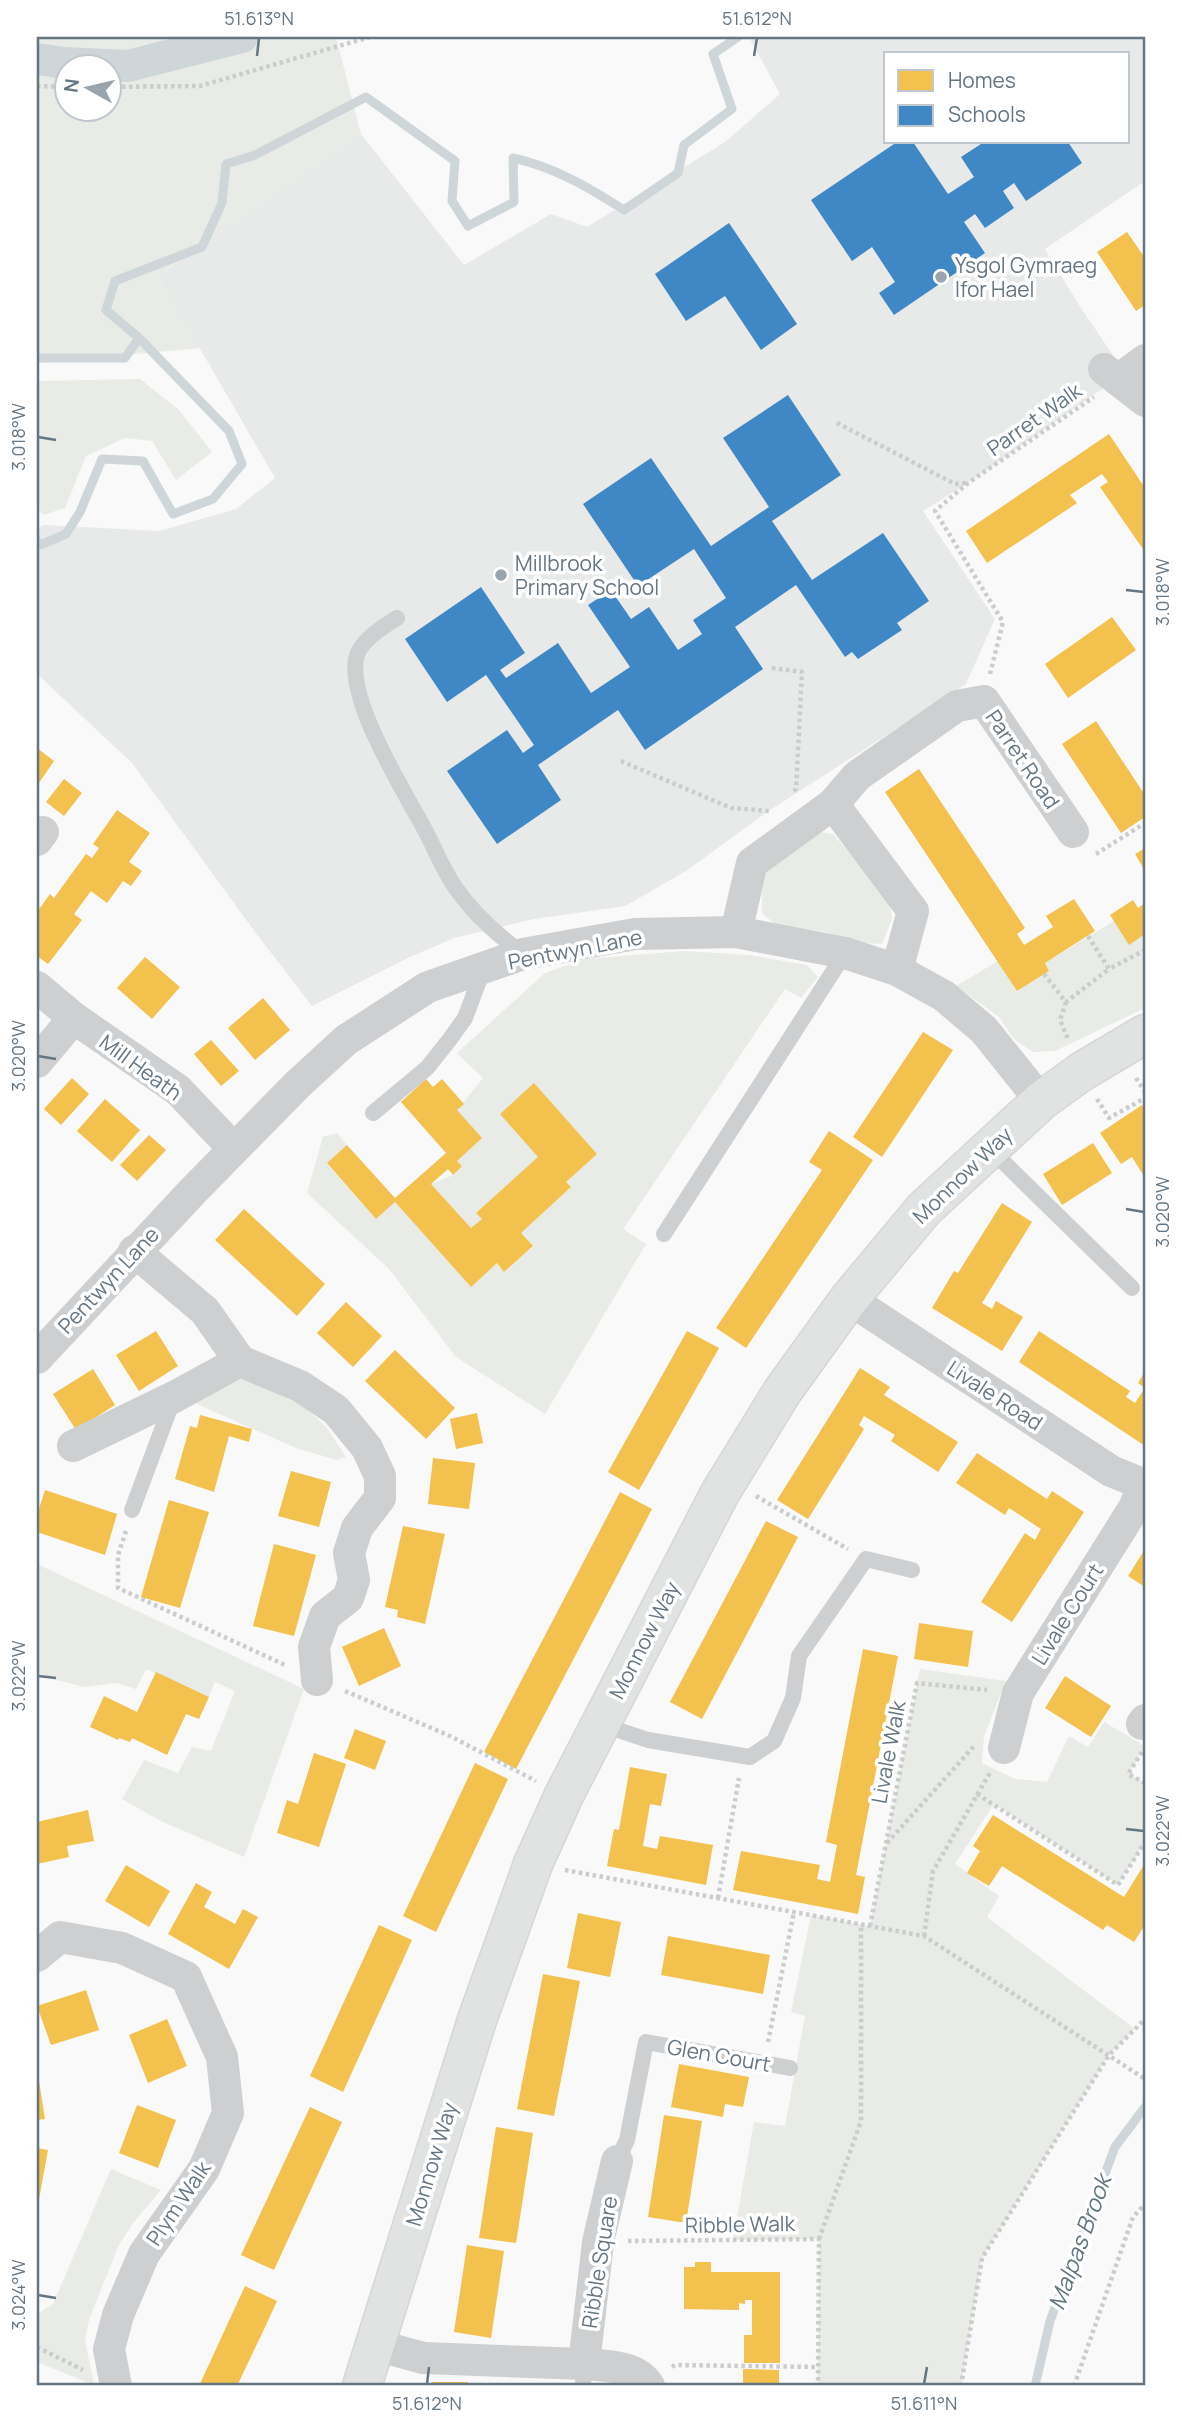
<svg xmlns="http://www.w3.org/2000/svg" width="1182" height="2423" font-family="Manrope,sans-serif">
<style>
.built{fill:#e8e9e9;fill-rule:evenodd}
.green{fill:#e8ebe6;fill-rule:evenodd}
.homes{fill:#f2c14e}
.schools{fill:#3f88c5}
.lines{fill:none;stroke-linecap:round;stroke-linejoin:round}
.stream{stroke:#ced6d9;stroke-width:9}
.canal{stroke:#ced6d9;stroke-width:32}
.secondary-casing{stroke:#d5d6d7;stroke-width:41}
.path{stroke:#cbcccd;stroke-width:4.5;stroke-dasharray:3.5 3.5;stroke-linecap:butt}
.lane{stroke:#cecfd0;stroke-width:16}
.street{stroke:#cecfd0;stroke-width:32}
.secondary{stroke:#e1e2e2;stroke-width:38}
.ticks{fill:none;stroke:#657683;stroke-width:2.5}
.poi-dot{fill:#99a4ac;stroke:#fff;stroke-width:2.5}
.labels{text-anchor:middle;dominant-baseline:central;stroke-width:7;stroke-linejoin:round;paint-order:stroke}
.poi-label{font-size:21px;fill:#657683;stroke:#fff;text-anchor:start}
.street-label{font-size:21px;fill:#657683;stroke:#fff}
.water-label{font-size:23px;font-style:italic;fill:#60757c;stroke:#fff}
.neatline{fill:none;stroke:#657683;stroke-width:2.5}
.ticks-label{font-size:18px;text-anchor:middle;fill:#657683}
</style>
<rect width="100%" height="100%" fill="#f9f9f9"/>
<path class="built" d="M749 37H1145V181L1045 249 1079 305 1125 373 968 483 923 511 995 619 966 684 767 812 686 871 625 906 534 919 454 938 410 957 312 1006 255 932 132 763 37 674V528L44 525 159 531 236 509 275 478 158 276 361 134 464 265 551 214 587 227 725 142 780 94ZM886 54H1128V142H886Z"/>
<g class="green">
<path d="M37 37H336L361 134 158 276 200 348 37 363ZM108 66V108H66V66Z"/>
<path d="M140 379 179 410 212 452 176 480 152 441 125 438 86 456 65 508 43 515 37 507V381Z"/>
<path d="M820 832 833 834 889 897 892 919 882 944 866 943 825 932 776 925 762 913V892L769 865Z"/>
<path d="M1114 921 1129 944 1145 934V1008L1055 1051 1033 1052 1014 1039 999 1017 956 986 998 961 1017 991 1049 971 1045 963Z"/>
<path d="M684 951 749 955 807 965 818 977 801 998 785 989 623 1229 646 1244 545 1414 456 1357 389 1269 307 1193 323 1137 337 1133 347 1145 327 1164 376 1219 395 1202 470 1286 497 1263 504 1272 533 1247 521 1233 571 1187 538 1157 476 1213 482 1219 471 1228 431 1184 453 1175 457 1161V1110L483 1078 457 1053 545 973 585 959Z"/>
<path d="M247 1379 295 1397 327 1428 346 1457 337 1460 296 1448 188 1400 229 1381Z"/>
<path d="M39 1565 304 1689 244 1857 161 1821 122 1799 144 1760 178 1773 192 1747 211 1751 235 1691 215 1682 209 1697 146 1669 136 1689 116 1683 84 1687 37 1675V1571Z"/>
<path d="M920 1669 1006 1681 984 1736 982 1763 1015 1779 1047 1782 1069 1736 1088 1747 1104 1722 1145 1746 1129 1774 1145 1783V1842L1118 1885 994 1804 955 1864 999 1896 987 1917 1135 2029 1109 2055 982 2258 961 2386H818L819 2239 733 2240 754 2122 785 2126 805 2016 791 2012 811 1915 870 1926Z"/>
<path d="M111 2169 161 2190 132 2224 118 2247 89 2320 85 2340 94 2385 37 2362V2314L53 2304Z"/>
</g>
<g class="homes">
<path d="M1127 232 1145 258V305L1136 311 1097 252Z"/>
<path d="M1109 434 1145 488V552L1100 487 1108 482 1102 474 1070 495 1077 503 987 563 966 531Z"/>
<path d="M1112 617 1136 650 1068 698 1045 664Z"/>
<path d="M1096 721 1145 795V817L1121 833 1062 744Z"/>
<path d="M37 748 54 761 37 786Z"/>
<path d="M919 769 1025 928 1017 934 1024 945 1053 927 1046 916 1074 899 1095 931 1045 963 1049 971 1017 991 885 792Z"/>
<path d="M64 779 82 793 64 816 46 802Z"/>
<path d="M117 810 150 833 129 862 142 871 131 886 123 881 107 903 91 891 74 914 82 920 48 964 37 956V912L50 894 54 898 86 854 92 858 99 848 93 844Z"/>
<path d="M1145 848V871L1135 854Z"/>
<path d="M1133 900 1138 908 1145 903V934L1129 945 1110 915Z"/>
<path d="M145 957 180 987 152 1019 117 988Z"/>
<path d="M263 998 290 1030 255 1060 228 1028Z"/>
<path d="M923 1032 953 1050 882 1157 853 1137Z"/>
<path d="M211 1040 239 1071 221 1086 194 1054Z"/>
<path d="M72 1078 89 1094 61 1125 44 1109Z"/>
<path d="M426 1079 433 1087 442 1079 464 1104 457 1110 482 1138 457 1161 462 1166 453 1175 448 1169 431 1184 471 1228 482 1219 476 1213 538 1157 500 1114 534 1083 597 1154 566 1182 571 1187 521 1233 533 1246 504 1272 497 1263 471 1287 395 1202 376 1219 327 1163 347 1145 395 1198 446 1153 401 1102Z"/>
<path d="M105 1099 140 1130 112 1162 77 1131Z"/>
<path d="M1142 1105 1145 1110V1178L1132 1157 1121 1164 1100 1133Z"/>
<path d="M829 1131 873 1160 746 1348 716 1328 822 1170 809 1162Z"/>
<path d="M149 1135 166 1150 137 1181 120 1165Z"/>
<path d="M1093 1143 1112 1173 1062 1205 1043 1174Z"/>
<path d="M1002 1203 1032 1222 982 1303 992 1309 996 1301 1023 1317 1002 1351 932 1308 954 1271 958 1273Z"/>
<path d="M244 1209 325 1284 297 1316 215 1240Z"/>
<path d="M346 1302 382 1336 353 1367 317 1333Z"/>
<path d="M156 1331 178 1366 139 1391 116 1355Z"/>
<path d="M687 1331 719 1348 639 1490 608 1472Z"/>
<path d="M1039 1331 1130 1391 1126 1397 1135 1403 1145 1388 1138 1383 1145 1371V1446L1019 1362Z"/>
<path d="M395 1350 455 1408 426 1439 365 1381Z"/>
<path d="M860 1368 890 1387 884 1395 958 1442 938 1472 891 1441 895 1435 864 1416 859 1425 864 1429 808 1519 777 1500Z"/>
<path d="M93 1369 115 1405 76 1430 53 1394Z"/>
<path d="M477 1413 483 1443 456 1449 450 1419Z"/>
<path d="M200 1415 252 1429 249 1442 229 1436 214 1492 175 1479 190 1426 197 1428Z"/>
<path d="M977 1453 1047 1499 1052 1491 1084 1512 1012 1622 981 1602 1025 1533 1035 1540 1041 1529 1009 1508 1005 1515 956 1483Z"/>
<path d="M433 1458 475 1463 469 1509 428 1504Z"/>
<path d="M291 1471 331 1482 319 1527 278 1516Z"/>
<path d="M45 1490 117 1514 105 1555 37 1532V1515Z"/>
<path d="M620 1492 652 1509 516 1769 484 1752Z"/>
<path d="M169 1500 209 1512 180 1608 141 1597Z"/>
<path d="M766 1521 798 1537 702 1719 670 1702Z"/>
<path d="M403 1526 445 1534 425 1624 397 1617 398 1610 385 1607Z"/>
<path d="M274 1544 316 1555 294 1636 253 1626Z"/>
<path d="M1145 1549V1587L1128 1576Z"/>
<path d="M919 1623 973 1631 968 1667 914 1659Z"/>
<path d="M384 1628 401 1666 359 1686 342 1647Z"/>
<path d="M863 1649 898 1656 856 1875 865 1877 858 1914 733 1890 741 1851 820 1865 817 1879 830 1882 837 1845 826 1842Z"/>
<path d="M156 1672 209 1697 199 1719 186 1714 167 1755 132 1738 130 1742 119 1738 118 1740 90 1727 104 1696 137 1712Z"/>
<path d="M1065 1676 1111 1706 1091 1737 1045 1708Z"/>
<path d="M355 1729 386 1741 375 1770 344 1758Z"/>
<path d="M314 1753 346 1764 319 1847 277 1833 287 1800 298 1804Z"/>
<path d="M475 1763 508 1779 436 1932 403 1916Z"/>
<path d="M630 1767 667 1774 661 1806 650 1804 643 1846 657 1849 660 1836 713 1845 706 1885 607 1866 614 1829 619 1830Z"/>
<path d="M88 1810 94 1841 67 1846 69 1857 37 1864V1822Z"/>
<path d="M993 1815 1124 1897 1145 1863V1925L1134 1942 1107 1925 1103 1930 1002 1866 989 1886 967 1873 980 1851 973 1846Z"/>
<path d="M126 1865 170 1891 149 1927 105 1901Z"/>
<path d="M196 1883 212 1892 204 1907 235 1924 243 1909 258 1917 229 1969 168 1934Z"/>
<path d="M578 1913 621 1922 610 1977 567 1968Z"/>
<path d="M379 1925 412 1940 343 2092 310 2076Z"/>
<path d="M668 1936 770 1955 763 1994 661 1975Z"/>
<path d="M543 1974 580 1981 554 2116 517 2109Z"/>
<path d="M86 1990 99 2030 51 2045 37 2006Z"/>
<path d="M167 2019 187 2066 148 2083 129 2035Z"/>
<path d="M679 2064 749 2077 743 2107 725 2104 723 2117 671 2107Z"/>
<path d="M37 2068 45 2119 37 2120Z"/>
<path d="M137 2105 176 2120 158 2168 119 2153Z"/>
<path d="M310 2107 342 2122 274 2270 241 2255Z"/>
<path d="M664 2115 702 2121 686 2223 648 2217Z"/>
<path d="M496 2127 533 2133 516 2243 479 2238Z"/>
<path d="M37 2148 48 2150 38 2205H37Z"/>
<path d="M467 2245 504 2251 491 2338 454 2332Z"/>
<path d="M695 2262H711V2272H780V2363H744V2335H752V2300H745V2304L739 2303V2310L684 2309V2267H695Z"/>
<path d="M245 2286 277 2301 266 2325 237 2386H199Z"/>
<path d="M743 2369 779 2370V2386H743Z"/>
<rect x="432" y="2382" width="36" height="4"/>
</g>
<g class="schools">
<path d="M897 142H913L948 194 974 177 961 157 984 142H1068L1082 163 1026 201 1014 183 1003 191 1014 208 985 228 975 214 964 222 985 253 894 315 879 293 895 282 872 247 852 261 811 200Z"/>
<path d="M729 223 797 324 761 350 725 296 686 321 655 274Z"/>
<path d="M788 395 841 475 772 521 812 580 883 533 929 601 897 623 902 630 858 659 852 652 845 657 796 585 735 627 763 669 645 750 618 710 538 765 561 800 497 844 447 771 507 730 523 753 534 745 486 675 447 702 405 639 481 587 525 653 500 670 506 678 558 643 591 693 630 667 588 605 611 590 631 619 649 607 678 650 702 634 693 620 726 598 694 549 638 586 583 504 651 458 711 546 769 507 723 438Z"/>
</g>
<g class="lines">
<g class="stream">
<path d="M37 358H125L139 338 106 310 115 281 202 247 222 203 226 164 255 155 366 97 455 161 452 201 468 226 514 202 513 158C554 167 588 187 624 210L678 173 684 145 732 109 713 54 738 37"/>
<path d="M37 541 40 545 66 534 80 512 102 459 143 461 173 514 213 499 242 464 229 431 139 338"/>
<path d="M1035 2386 1050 2321 1115 2147 1145 2107"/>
</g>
<path class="canal" d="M37 59 64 63 128 66 242 37"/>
<g class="secondary-casing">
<path id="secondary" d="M362 2386 477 2020 533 1864 564 1795 720 1493 782 1392 849 1299 924 1209 1041 1101 1081 1072 1145 1034"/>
</g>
<g class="path">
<path d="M37 86 66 87"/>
<path d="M108 87 200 86 370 37"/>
<path d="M837 423 955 484 967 483"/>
<path d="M772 668 802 672 796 789 792 793"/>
<path d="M990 674 1003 622 935 511 968 483 1094 397"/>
<path d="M621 761 731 808 769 811"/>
<path d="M1096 854 1145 823"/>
<path d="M1088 936 1109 969 1145 950"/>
<path d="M1044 974 1066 1002 1109 969"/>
<path d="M1066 1002 1060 1020 1069 1041"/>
<path d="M1136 1078 1145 1092"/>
<path d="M1097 1099 1109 1118 1145 1098"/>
<path d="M756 1496 848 1549"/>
<path d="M126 1531 118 1555V1588L285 1665"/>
<path d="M345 1691 450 1736 536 1781"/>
<path d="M1142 1752 1128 1774 1145 1783"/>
<path d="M977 1794 1118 1885 1145 1842"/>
<path d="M887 1843 975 1745"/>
<path d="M565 1870 924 1936 1145 2079"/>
<path d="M718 1898 739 1778"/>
<path d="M870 1926 917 1683 987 1690"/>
<path d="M924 1936 933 1871 991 1771"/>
<path d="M768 2042 794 1912"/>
<path d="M819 2239 861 2121V1925"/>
<path d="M628 2241 819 2239 818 2386"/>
<path d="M37 2347 83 2370"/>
<path d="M672 2367 675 2365 818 2367"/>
<path d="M961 2386 982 2258 1109 2055 1145 2019"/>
<path d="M1074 2386 1133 2217 1145 2204"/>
</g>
<g class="lane">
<path d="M397 618C383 627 359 641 356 659 348 702 404 791 425 830 435 849 443 870 455 887 472 912 500 937 523 954"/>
<path d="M373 1113 427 1068 450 1039 465 1018 483 970"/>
<path d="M989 1148 1132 1288"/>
<path d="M664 1234 845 953"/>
<path d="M132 1510 173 1400"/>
<path d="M600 1724 648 1740 750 1757 774 1741 793 1698 799 1656 866 1559 912 1570"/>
<path d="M617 2161 627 2140 646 2042 790 2068"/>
<path d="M583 2386 584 2364"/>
</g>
<g class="street">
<path d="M1104 369 1145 401"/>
<path d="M1118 380 1145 360"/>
<path d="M833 804 913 911 897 970"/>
<path d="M37 840 43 832"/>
<path d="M736 932 752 863 833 804 857 776 957 706 984 701 1073 832"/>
<path d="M37 987 74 1018 178 1090 234 1149"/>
<path d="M37 1062 74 1018"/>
<path d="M134 1251 205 1311 240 1361 300 1386 336 1410 367 1448 380 1476V1498L357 1528 349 1553 354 1580 348 1598 325 1616 314 1647 317 1680"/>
<path d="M849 1299 1111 1471 1145 1485"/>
<path d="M37 1358 192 1192 297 1085 346 1040 428 987 523 954 635 934 736 932 845 953 897 970 944 996 984 1030 1041 1101"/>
<path d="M73 1446 174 1397 240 1361"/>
<path d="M1142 1724 1145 1720"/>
<path d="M1004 1748 1018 1693 1134 1508 1144 1485"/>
<path d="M37 1956 60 1937 122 1948 186 1977 222 2057 228 2113 204 2169 144 2254 118 2315 109 2349 116 2386"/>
<path d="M376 2345 423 2358 584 2364 598 2242 617 2161"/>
<path d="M584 2364C606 2366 637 2365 649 2386"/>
</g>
<use href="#secondary" class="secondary"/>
</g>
<path class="ticks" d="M257 56 259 38M754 56 757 38M38 437 56 440M1126 590 1144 592M38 1056 56 1059M1126 1209 1144 1212M38 1676 56 1678M1126 1829 1144 1831M38 2295 56 2298M427 2384 429 2367M924 2384 927 2367"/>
<g class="poi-dot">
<circle cx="941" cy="277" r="7"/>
<circle cx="501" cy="575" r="7"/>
</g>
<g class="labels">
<g class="poi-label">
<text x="955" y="265">Ysgol Gymraeg<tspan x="955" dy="24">Ifor Hael</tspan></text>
<text x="515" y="563">Millbrook<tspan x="515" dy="24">Primary School</tspan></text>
</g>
<g class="street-label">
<text transform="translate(1034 419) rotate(-35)">Parret Walk</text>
<text transform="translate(1023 759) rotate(56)">Parret Road</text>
<text transform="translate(575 949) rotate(-11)">Pentwyn Lane</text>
<text transform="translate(141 1067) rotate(36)">Mill Heath</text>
<text transform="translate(962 1175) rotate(-44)">Monnow Way</text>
<text transform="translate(108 1280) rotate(-47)">Pentwyn Lane</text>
<text transform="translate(995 1395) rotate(33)">Livale Road</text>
<text transform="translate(1067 1614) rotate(-58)">Livale Court</text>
<text transform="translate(644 1640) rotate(-63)">Monnow Way</text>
<text transform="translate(888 1752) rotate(-79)">Livale Walk</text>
<text transform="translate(719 2055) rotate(10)">Glen Court</text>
<text transform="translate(431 2164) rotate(-73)">Monnow Way</text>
<text transform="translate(178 2203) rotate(-56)">Plym Walk</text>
<text transform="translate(740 2224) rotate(-1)">Ribble Walk</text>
<text transform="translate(599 2262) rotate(-81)">Ribble Square</text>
</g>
<g class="water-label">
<text transform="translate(1079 2242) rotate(-70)">Malpas Brook</text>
</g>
</g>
<rect width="1182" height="2423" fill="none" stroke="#ffffff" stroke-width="77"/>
<rect x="884" y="52" width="245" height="91" fill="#ffffff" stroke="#c1c8cd" stroke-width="2"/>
<rect x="898" y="70" width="35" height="21" fill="#f2c14e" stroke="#c1c8cd" stroke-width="2"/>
<text x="948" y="88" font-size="21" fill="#657683">Homes</text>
<rect x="898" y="105" width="35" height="21" fill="#3f88c5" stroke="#c1c8cd" stroke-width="2"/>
<text x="948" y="122" font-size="21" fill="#657683">Schools</text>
<g transform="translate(88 88) rotate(278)"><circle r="33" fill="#ffffff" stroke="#c1c8cd" stroke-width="2"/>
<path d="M0-5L12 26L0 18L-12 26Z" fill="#99a4ac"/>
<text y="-10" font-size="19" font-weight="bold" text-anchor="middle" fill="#657683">N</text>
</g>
<rect x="38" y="38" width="1106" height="2346" class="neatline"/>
<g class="ticks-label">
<text x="259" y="25">51.613°N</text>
<text x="757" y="25">51.612°N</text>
<text transform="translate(19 437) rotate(-90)" y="6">3.018°W</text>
<text transform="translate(1163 592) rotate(-90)" y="6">3.018°W</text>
<text transform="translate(19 1056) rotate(-90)" y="6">3.020°W</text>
<text transform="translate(1163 1212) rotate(-90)" y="6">3.020°W</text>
<text transform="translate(19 1676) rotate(-90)" y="6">3.022°W</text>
<text transform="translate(1163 1831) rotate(-90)" y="6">3.022°W</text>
<text transform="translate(19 2295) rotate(-90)" y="6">3.024°W</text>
<text x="427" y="2410">51.612°N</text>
<text x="924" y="2410">51.611°N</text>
</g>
</svg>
